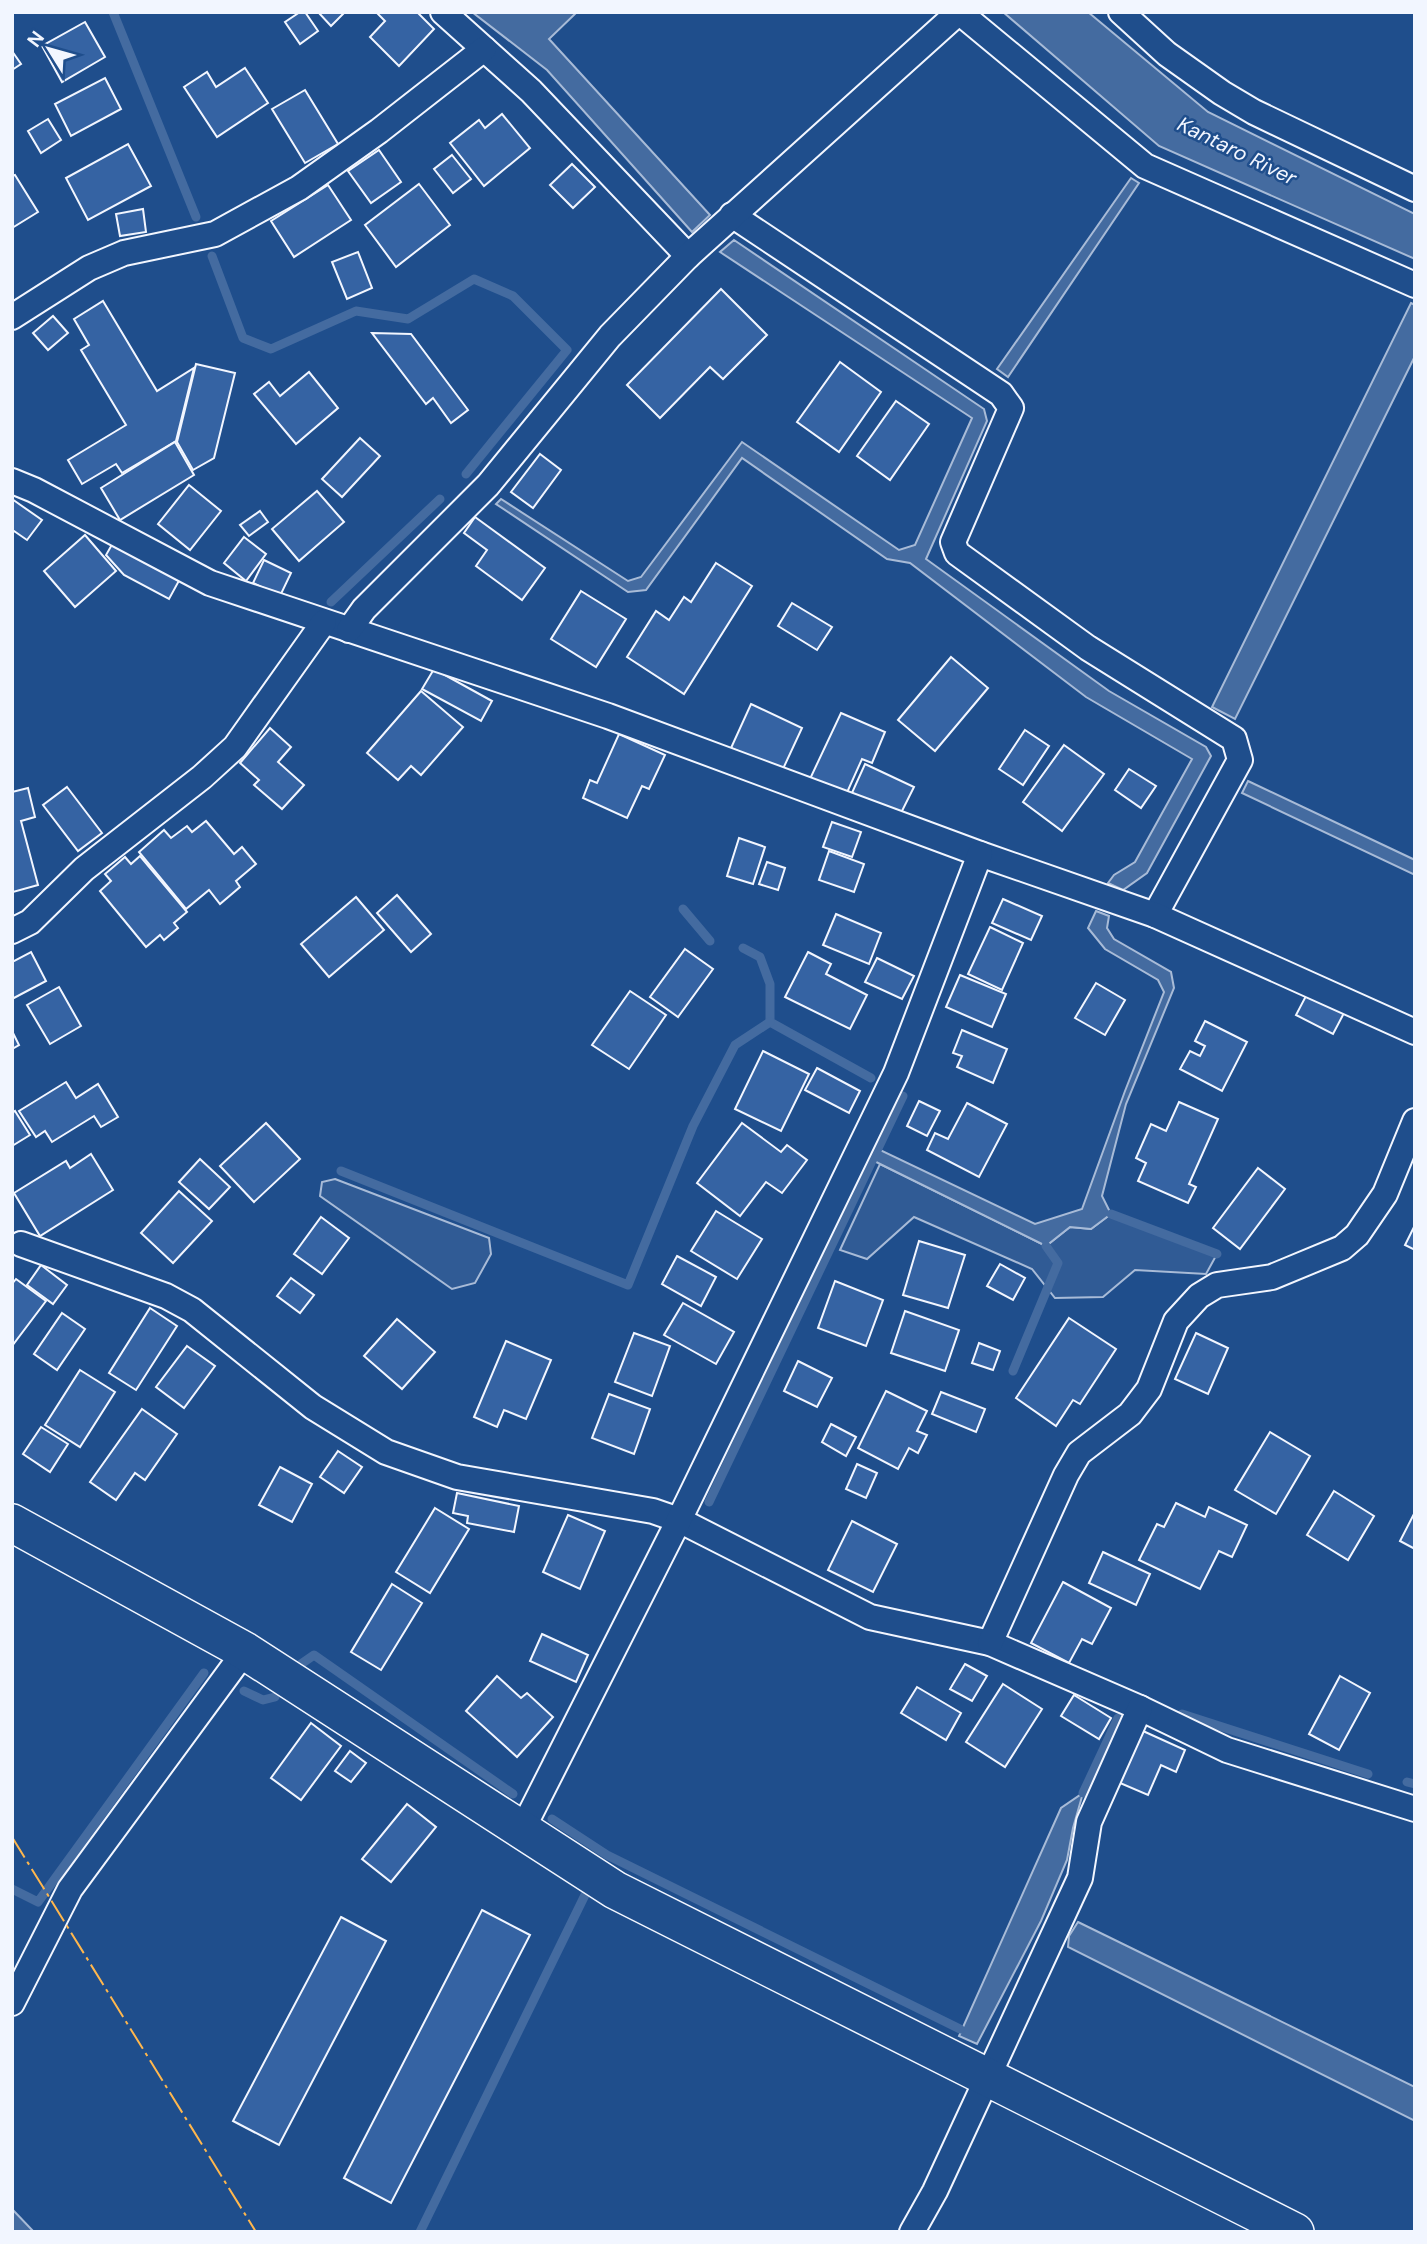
<svg xmlns="http://www.w3.org/2000/svg" width="1427" height="2244" font-family="'DM Sans',sans-serif">
<style>
.built{fill:#305b95;stroke:#a8bbd7;stroke-width:2}
.water{fill:#446ba0;stroke:#a8bbd7;stroke-width:2}
.lines{fill:none;stroke-linecap:round;stroke-linejoin:round}
.stream{stroke:#446ba0;stroke-width:9}
.building{fill:#3563a3;stroke:#f2f6ff;stroke-width:2}
.street-casing{stroke:#f2f6ff;stroke-width:28}
.secondary-casing{stroke:#f2f6ff;stroke-width:40}
.street{stroke:#1f4e8c;stroke-width:24}
.secondary{stroke:#1f4e8c;stroke-width:37}
.power{stroke:#ffb74d;stroke-width:2;stroke-dasharray:24 5 3.5 5;stroke-linecap:butt}
.labels{text-anchor:middle;dominant-baseline:central;stroke-width:5;stroke-linejoin:round;paint-order:stroke}
.water-label{font-size:21px;font-style:italic;fill:#f2f6ff;stroke:#1f4e8c}
</style>
<rect width="100%" height="100%" fill="#1f4e8c"/>
<g class="built">
<path d="M880 1164 1046 1246 1070 1227 1091 1229 1111 1214 1217 1254 1206 1274 1135 1270 1103 1297 1055 1298 1032 1269 914 1217 867 1259 840 1250Z"/>
<path d="M335 1179 489 1238 491 1254 475 1283 452 1289 320 1196 322 1182Z"/>
</g>
<g class="water">
<path d="M472 12H577L549 39 710 215 692 232 547 70Z"/>
<path d="M1003 12H1088L1208 112 1415 214V259L1159 146Z"/>
<path d="M1131 178 1139 183 1008 377 997 369Z"/>
<path d="M734 240 984 409 987 421 926 559 1109 691 1206 747 1211 756 1147 873 1123 890 1108 883 1114 875 1135 862 1192 759 1086 697 910 563 887 559 742 458 646 590 628 592 496 504 501 499 628 581 641 577 742 442 899 550 915 545 972 418 720 252Z"/>
<path d="M1411 303 1415 305V356L1235 719 1212 707Z"/>
<path d="M1248 781 1415 860V875L1242 793Z"/>
<path d="M1096 911 1109 916 1107 928 1114 939 1171 972 1174 988 1126 1104 1102 1196 1111 1214 1091 1229 1070 1227 1046 1246 868 1158 874 1147 1035 1224 1082 1209 1125 1091 1164 992 1158 980 1105 949 1088 928Z"/>
<path d="M1083 1793 1073 1828 1067 1860 1041 1921 977 2044 959 2036 1061 1808Z"/>
<path d="M1078 1922 1415 2087V2121L1068 1947 1069 1936Z"/>
<path d="M12 2209 34 2232H12Z"/>
</g>
<g class="lines">
<g class="stream">
<path d="M113 12 196 217"/>
<path d="M212 256 243 338 271 349 356 311 408 319 474 279 513 296 567 350 466 474"/>
<path d="M331 602 440 499"/>
<path d="M683 909 710 941"/>
<path d="M743 948 760 957 770 984V1022L871 1078"/>
<path d="M341 1171 628 1285 693 1126 735 1045 770 1022"/>
<path d="M1111 1214 1217 1254"/>
<path d="M1013 1371 1058 1263 1046 1246"/>
<path d="M709 1502 903 1096"/>
<path d="M301 1664 314 1655 513 1794"/>
<path d="M244 1691 263 1700 275 1697"/>
<path d="M1182 1714 1368 1774"/>
<path d="M1407 1782 1415 1784"/>
<path d="M1083 1793 1118 1718"/>
<path d="M552 1819 607 1855 960 2029"/>
<path d="M12 1889 38 1902 204 1673"/>
<path d="M420 2232 585 1895"/>
</g>
</g>
<g class="building">
<path d="M300 12H305L318 31 300 44 285 22Z"/>
<path d="M318 12H345L331 26Z"/>
<path d="M376 12H417L434 29 399 66 370 37 385 21Z"/>
<path d="M85 22 105 57 62 82 42 46Z"/>
<path d="M12 51 21 64 12 70Z"/>
<path d="M245 68 268 103 217 137 184 87 207 72 216 87Z"/>
<path d="M105 78 121 109 71 136 55 104Z"/>
<path d="M305 90 338 144 305 163 272 109Z"/>
<path d="M502 114 530 148 484 186 450 143 479 120 485 128Z"/>
<path d="M48 119 61 140 41 153 28 131Z"/>
<path d="M128 144 151 186 88 220 66 178Z"/>
<path d="M379 150 401 182 371 203 348 171Z"/>
<path d="M452 155 471 179 453 193 434 169Z"/>
<path d="M572 164 595 187 573 208 550 185Z"/>
<path d="M15 175 38 212 12 228V176Z"/>
<path d="M419 184 450 225 396 267 365 225Z"/>
<path d="M328 185 351 220 294 257 271 221Z"/>
<path d="M143 209 146 232 120 236 116 214Z"/>
<path d="M358 252 372 288 347 299 332 262Z"/>
<path d="M721 289 767 335 723 379 710 367 660 418 627 385Z"/>
<path d="M103 301 157 391 194 368 176 441 122 473 116 464 82 484 68 460 126 425 81 350 89 345 74 319Z"/>
<path d="M53 316 68 333 48 350 33 333Z"/>
<path d="M372 333 411 334 468 410 451 423 433 398 426 404Z"/>
<path d="M840 362 881 392 839 452 797 422Z"/>
<path d="M196 364 235 373 214 458 193 470 177 442Z"/>
<path d="M309 372 338 408 296 444 254 394 269 382 280 396Z"/>
<path d="M896 401 929 424 890 480 857 456Z"/>
<path d="M360 438 380 456 342 497 322 479Z"/>
<path d="M175 442 194 475 120 520 101 488Z"/>
<path d="M540 454 561 470 533 508 511 492Z"/>
<path d="M189 485 221 511 190 550 158 524Z"/>
<path d="M317 491 344 522 299 561 272 529Z"/>
<path d="M12 499 42 520 27 540 14 531 12 533Z"/>
<path d="M260 511 268 522 249 536 240 525Z"/>
<path d="M475 517 545 568 522 600 476 566 487 550 464 533Z"/>
<path d="M85 535 116 571 75 607 44 571Z"/>
<path d="M244 537 266 554 246 581 224 563Z"/>
<path d="M114 541 181 577 169 599 124 575 106 555Z"/>
<path d="M264 560 291 573 280 596 253 583Z"/>
<path d="M716 563 752 586 684 694 627 657 656 611 669 620 684 597 691 602Z"/>
<path d="M581 591 626 619 596 667 551 639Z"/>
<path d="M792 603 832 627 817 650 778 626Z"/>
<path d="M951 657 988 688 935 751 898 720Z"/>
<path d="M434 669 492 701 481 721 422 689Z"/>
<path d="M421 691 463 727 421 775 411 766 398 780 367 753Z"/>
<path d="M751 704 802 728 782 771 731 748Z"/>
<path d="M841 713 885 732 872 763 862 759 845 797 809 781Z"/>
<path d="M270 728 291 747 278 762 304 785 282 809 254 785 259 780 240 763Z"/>
<path d="M1025 730 1049 746 1023 785 999 769Z"/>
<path d="M619 734 665 755 649 789 642 786 627 818 583 798 590 780 597 783Z"/>
<path d="M1064 745 1104 774 1062 831 1023 802Z"/>
<path d="M865 764 914 787 899 817 851 795Z"/>
<path d="M1129 769 1156 786 1141 808 1115 790Z"/>
<path d="M67 787 102 833 78 851 43 805Z"/>
<path d="M28 788 35 817 21 821 38 885 13 892 12 792Z"/>
<path d="M206 821 234 854 242 847 256 864 236 881 240 887 220 904 209 890 186 909 139 852 164 830 171 838 187 826 192 832Z"/>
<path d="M832 822 861 832 852 857 823 847Z"/>
<path d="M739 838 765 847 753 884 727 876Z"/>
<path d="M829 851 864 864 854 892 819 880Z"/>
<path d="M140 856 187 912 174 923 178 928 164 940 160 935 146 947 100 891 111 881 105 874 125 857 131 864Z"/>
<path d="M767 862 785 868 778 890 759 884Z"/>
<path d="M397 895 431 934 411 952 377 913Z"/>
<path d="M356 897 384 930 329 977 301 944Z"/>
<path d="M1003 899 1042 916 1031 940 992 923Z"/>
<path d="M836 914 881 933 869 964 823 945Z"/>
<path d="M990 927 1023 943 1002 990 968 974Z"/>
<path d="M685 949 713 969 678 1017 650 997Z"/>
<path d="M31 952 46 981 12 999V962Z"/>
<path d="M808 952 831 964 826 974 867 995 850 1029 785 997Z"/>
<path d="M877 958 914 976 902 999 865 982Z"/>
<path d="M960 975 1006 994 992 1027 946 1007Z"/>
<path d="M1096 983 1125 1000 1105 1035 1075 1018Z"/>
<path d="M59 987 81 1026 50 1044 27 1005Z"/>
<path d="M630 991 666 1015 629 1069 592 1045Z"/>
<path d="M1307 994 1344 1013 1333 1034 1296 1015Z"/>
<path d="M1205 1021 1247 1042 1222 1091 1180 1069 1190 1051 1200 1056 1205 1046 1195 1041Z"/>
<path d="M962 1030 1007 1049 993 1083 957 1067 962 1056 953 1053Z"/>
<path d="M12 1031 19 1045 12 1049Z"/>
<path d="M763 1051 809 1074 781 1131 735 1109Z"/>
<path d="M817 1068 860 1091 849 1113 805 1090Z"/>
<path d="M66 1082 76 1098 98 1084 118 1117 101 1127 94 1116 52 1142 45 1131 36 1137 19 1111Z"/>
<path d="M919 1101 940 1111 927 1136 907 1126Z"/>
<path d="M1179 1102 1218 1119 1189 1184 1196 1187 1188 1203 1138 1181 1146 1163 1136 1158 1151 1124 1166 1131Z"/>
<path d="M967 1103 1007 1124 979 1177 927 1150 935 1133 948 1139Z"/>
<path d="M15 1111 30 1135 12 1146V1113Z"/>
<path d="M266 1123 300 1159 254 1202 220 1166Z"/>
<path d="M742 1123 781 1152 787 1145 807 1160 782 1193 766 1182 740 1216 697 1183Z"/>
<path d="M91 1154 113 1190 40 1236 14 1193 66 1161 70 1168Z"/>
<path d="M200 1159 230 1187 209 1209 179 1182Z"/>
<path d="M1258 1168 1285 1189 1240 1249 1213 1228Z"/>
<path d="M179 1191 212 1221 173 1263 141 1233Z"/>
<path d="M716 1211 762 1239 737 1279 691 1251Z"/>
<path d="M321 1217 349 1238 322 1274 294 1254Z"/>
<path d="M1415 1225V1250L1405 1245Z"/>
<path d="M919 1241 965 1255 948 1308 903 1295Z"/>
<path d="M677 1256 716 1277 701 1306 662 1284Z"/>
<path d="M1000 1264 1025 1278 1013 1300 987 1286Z"/>
<path d="M41 1265 67 1285 53 1304 27 1285Z"/>
<path d="M291 1278 314 1295 300 1313 277 1296Z"/>
<path d="M16 1279 46 1301 12 1346V1284Z"/>
<path d="M835 1281 883 1300 866 1346 818 1328Z"/>
<path d="M683 1303 734 1332 716 1364 664 1335Z"/>
<path d="M150 1308 177 1326 136 1390 109 1373Z"/>
<path d="M905 1311 959 1330 945 1371 891 1353Z"/>
<path d="M62 1313 85 1329 57 1370 34 1354Z"/>
<path d="M1069 1318 1116 1349 1080 1404 1073 1400 1056 1426 1016 1398Z"/>
<path d="M397 1319 435 1352 402 1389 364 1356Z"/>
<path d="M634 1333 670 1346 652 1396 615 1382Z"/>
<path d="M1196 1333 1228 1348 1208 1394 1175 1379Z"/>
<path d="M506 1341 551 1360 526 1419 504 1410 497 1427 474 1417Z"/>
<path d="M979 1343 1000 1351 993 1370 972 1363Z"/>
<path d="M187 1346 215 1366 184 1408 156 1387Z"/>
<path d="M798 1361 832 1378 817 1407 784 1391Z"/>
<path d="M80 1370 115 1392 80 1447 45 1425Z"/>
<path d="M886 1391 927 1411 917 1431 927 1435 918 1453 909 1448 898 1469 858 1448Z"/>
<path d="M941 1392 985 1409 976 1432 932 1414Z"/>
<path d="M609 1394 650 1409 634 1454 592 1438Z"/>
<path d="M142 1409 177 1434 145 1480 135 1473 116 1500 90 1482Z"/>
<path d="M831 1424 856 1437 846 1456 822 1442Z"/>
<path d="M41 1427 68 1444 50 1472 23 1454Z"/>
<path d="M1270 1432 1310 1456 1276 1514 1235 1490Z"/>
<path d="M338 1451 362 1467 344 1493 320 1477Z"/>
<path d="M857 1464 877 1473 866 1498 846 1489Z"/>
<path d="M280 1467 312 1484 292 1522 259 1505Z"/>
<path d="M1334 1491 1374 1516 1348 1560 1307 1535Z"/>
<path d="M457 1493 519 1506 514 1532 467 1523 468 1516 453 1513Z"/>
<path d="M1176 1503 1205 1517 1209 1507 1247 1525 1232 1557 1219 1551 1200 1589 1139 1560 1157 1524 1164 1527Z"/>
<path d="M435 1508 469 1529 430 1593 396 1572Z"/>
<path d="M1415 1512V1549L1400 1541Z"/>
<path d="M568 1515 605 1531 580 1589 543 1572Z"/>
<path d="M852 1521 897 1544 873 1592 828 1570Z"/>
<path d="M1103 1552 1150 1574 1136 1605 1089 1583Z"/>
<path d="M1063 1582 1111 1608 1092 1644 1082 1639 1069 1663 1031 1643Z"/>
<path d="M392 1584 422 1603 381 1670 351 1652Z"/>
<path d="M542 1634 588 1655 576 1682 530 1661Z"/>
<path d="M965 1664 987 1676 972 1701 950 1689Z"/>
<path d="M497 1676 521 1698 527 1693 553 1717 517 1757 466 1711Z"/>
<path d="M1340 1676 1370 1693 1339 1750 1309 1734Z"/>
<path d="M1003 1684 1042 1709 1005 1767 966 1742Z"/>
<path d="M917 1687 961 1713 946 1740 901 1713Z"/>
<path d="M1074 1695 1111 1718 1099 1739 1061 1716Z"/>
<path d="M311 1723 341 1746 301 1800 271 1778Z"/>
<path d="M1143 1731 1185 1750 1176 1772 1161 1765 1148 1795 1120 1783Z"/>
<path d="M350 1751 366 1763 351 1782 335 1771Z"/>
<path d="M407 1804 436 1827 391 1882 362 1859Z"/>
<path d="M482 1910 530 1935 391 2203 344 2178Z"/>
<path d="M341 1917 386 1941 279 2145 233 2121Z"/>
</g>
<g class="lines">
<g class="street-casing">
<g id="street">
<path d="M443 12 531 91 688 256"/>
<path d="M959 12 1145 166 1415 285"/>
<path d="M1121 12 1167 54 1222 93 1254 112 1415 189"/>
<path d="M732 215 1001 394 1011 408 953 542 957 553 1088 648 1234 739 1240 760 1155 915"/>
<path d="M12 317 89 268 124 253 215 234 299 188 379 131 484 49"/>
<path d="M12 481 34 490 210 583 608 716 980 854 1155 915 1415 1032"/>
<path d="M349 630 364 609 488 485 610 336 688 256 959 12"/>
<path d="M12 931 30 922 84 869 202 777 235 747 324 622"/>
<path d="M21 1244 166 1296 192 1310 313 1407 386 1452 457 1477 653 1511 679 1520 870 1617 990 1643 1140 1708 1227 1750 1415 1809"/>
<path d="M990 1643 1066 1475 1079 1453 1130 1414 1149 1389 1176 1321 1199 1296 1217 1285 1272 1277 1342 1248 1357 1235 1385 1194 1415 1121"/>
<path d="M522 1830 679 1520 896 1073 980 854"/>
<path d="M12 2003 70 1889 245 1651"/>
<path d="M912 2232 935 2191 1080 1878 1089 1822 1140 1708"/>
</g>
</g>
<g class="secondary-casing">
<path id="secondary" d="M12 1523 245 1651 615 1890 1295 2232"/>
</g>
<use href="#street" class="street"/>
<use href="#secondary" class="secondary"/>
<path class="power" d="M12 1837 256 2232"/>
</g>
<g class="labels">
<g class="water-label">
<text transform="translate(1237 151) rotate(26)">Kantaro River</text>
</g>
</g>
<rect width="1427" height="2244" fill="none" stroke="#f2f6ff" stroke-width="28"/>
<g transform="translate(49 49) rotate(307)" stroke="#1f4e8c" stroke-width="5" paint-order="stroke">
<path d="M0-5L12 26L0 18L-12 26Z" fill="#f2f6ff"/>
<text y="-10" font-size="19" font-weight="bold" text-anchor="middle" fill="#f2f6ff">N</text>
</g>
</svg>
